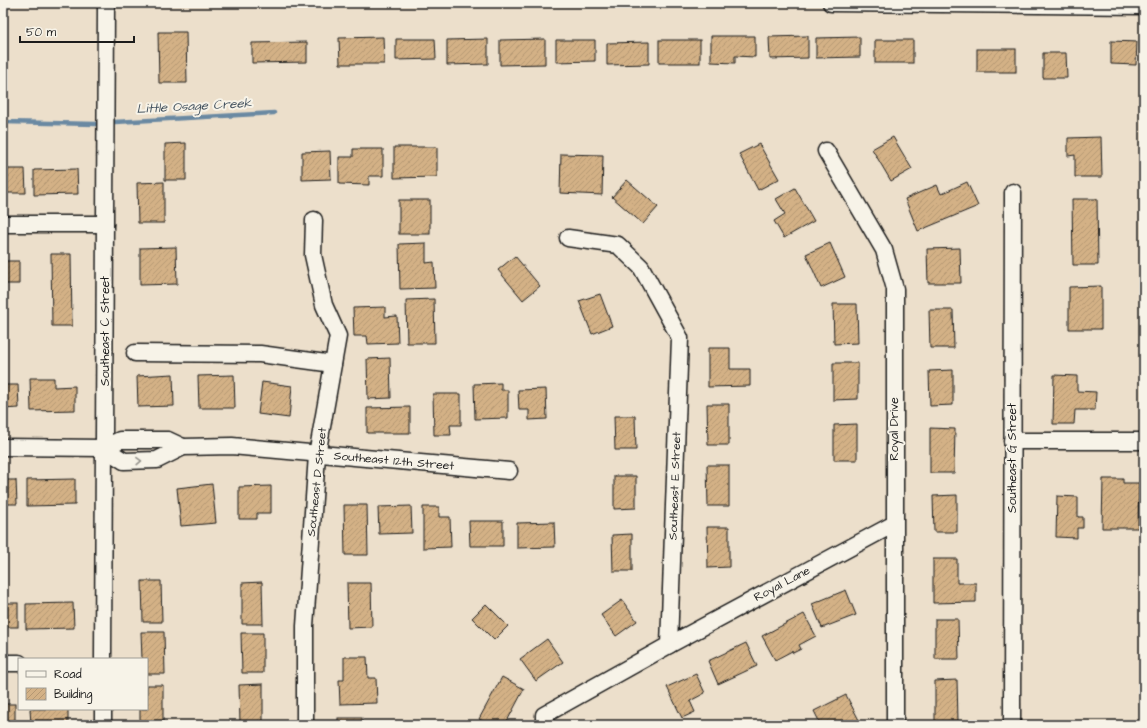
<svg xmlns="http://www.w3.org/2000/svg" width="1147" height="728" font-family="'Architects Daughter',sans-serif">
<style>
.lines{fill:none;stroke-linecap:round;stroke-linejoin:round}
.stream{stroke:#6b89a2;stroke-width:4.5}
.building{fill:url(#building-hatch);stroke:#1c1c1c}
.minor-casing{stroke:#1c1c1c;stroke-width:19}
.minor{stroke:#f7f3e8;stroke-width:16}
.oneway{stroke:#94928c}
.labels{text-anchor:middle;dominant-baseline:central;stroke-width:4;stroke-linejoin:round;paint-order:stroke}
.street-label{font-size:12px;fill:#1c1c1c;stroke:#f7f3e8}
.water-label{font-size:13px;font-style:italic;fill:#43525f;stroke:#f7f3e8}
</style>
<defs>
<pattern id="building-hatch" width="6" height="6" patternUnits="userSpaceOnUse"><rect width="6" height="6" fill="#d3b186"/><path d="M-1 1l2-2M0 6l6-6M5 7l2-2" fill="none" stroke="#b59873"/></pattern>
</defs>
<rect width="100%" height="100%" fill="#ecdfcb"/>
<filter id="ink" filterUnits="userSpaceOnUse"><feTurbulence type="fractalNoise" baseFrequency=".025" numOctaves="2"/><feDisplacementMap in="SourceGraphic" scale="8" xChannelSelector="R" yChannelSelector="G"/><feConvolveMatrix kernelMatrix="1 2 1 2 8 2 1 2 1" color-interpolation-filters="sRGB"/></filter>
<g filter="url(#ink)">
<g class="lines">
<g class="stream">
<path d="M3 122 96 124"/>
<path d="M115 122 274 113"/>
</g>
</g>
<g class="building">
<path d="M158 32H186L187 83H159Z"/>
<path d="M711 36H755V57L735 56V63L711 62Z"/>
<path d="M808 36V58L770 59 769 37Z"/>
<path d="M383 37 384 64H340L339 38Z"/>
<path d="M860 37V57L816 58V38Z"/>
<path d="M396 39H435L436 59 396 60Z"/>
<path d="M488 39V64L447 65V40Z"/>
<path d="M545 39V64L500 65V40Z"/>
<path d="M556 40H595V61L556 62Z"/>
<rect x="659" y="40" width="41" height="23"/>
<rect x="875" y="40" width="38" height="23"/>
<path d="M1111 41 1137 42 1136 65 1111 64Z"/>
<path d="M307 42V62L252 63V43Z"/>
<path d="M649 42V64L607 65V43Z"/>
<rect x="977" y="49" width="39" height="23"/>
<path d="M1043 53H1066L1067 78H1043Z"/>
<path d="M893 137 912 169 891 181 872 149Z"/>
<path d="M1101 137 1102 177H1075V155L1068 156V138Z"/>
<path d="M186 143V180H165V144Z"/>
<path d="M759 144 779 179 758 190 739 154Z"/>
<path d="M394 147H437V177L394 178Z"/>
<path d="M353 149H383V176H369V185L339 184V157H353Z"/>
<path d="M330 151 331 179 302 180V152Z"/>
<path d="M561 154 603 155 602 195 560 193Z"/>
<path d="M3 169H25L26 193H3Z"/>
<path d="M77 169 78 194 34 195V170Z"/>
<path d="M627 180 658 207 643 224 612 197Z"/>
<path d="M164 182V223H138L137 183Z"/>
<path d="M967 182 978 206 918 231 905 199 937 185 941 194Z"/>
<path d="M795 188 814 221 784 238 774 221 785 214 776 199Z"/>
<path d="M1072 199H1097L1098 265H1073Z"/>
<rect x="399" y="200" width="31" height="34"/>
<path d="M426 243V263L434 262 435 288 400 289 399 244Z"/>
<path d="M830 243 845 277 821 288 806 254Z"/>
<path d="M176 247 177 284 140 285V248Z"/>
<path d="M960 248 961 283H928L927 249Z"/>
<path d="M51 254H71L72 326H52Z"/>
<path d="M515 256 540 286 523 300 498 270Z"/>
<rect x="3" y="261" width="16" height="23"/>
<path d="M1101 286V329H1069V287Z"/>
<path d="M600 294 612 326 592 334 579 301Z"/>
<path d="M434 299 435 343H407L406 300Z"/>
<path d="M833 304H857L858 343 834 344Z"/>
<path d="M385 307V317L397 316 398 343 368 344 367 336H354L353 308Z"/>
<path d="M929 310H953L954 348H930Z"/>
<path d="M708 348H730V369H750V386L708 387Z"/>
<path d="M390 358 391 398 368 399 367 359Z"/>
<path d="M833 363H858V399L833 400Z"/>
<path d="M953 370V405L930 406 929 371Z"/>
<path d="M173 374 174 406 138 407 137 376Z"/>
<path d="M234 375 235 408H199L198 376Z"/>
<path d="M1054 375 1077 376V391L1096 392 1095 410H1075L1074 424H1053Z"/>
<path d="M30 378H54V387L75 386V410L31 411Z"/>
<path d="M262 382 292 386 289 418 258 414Z"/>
<path d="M501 383V390H508V418L475 419 474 384Z"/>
<path d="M3 385H18L19 408 3 409Z"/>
<path d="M546 389 547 419 529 420V410H519L518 390Z"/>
<path d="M433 394H461V425H450L451 435H434Z"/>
<path d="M707 404H729V445H708Z"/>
<path d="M410 407V433H367V408Z"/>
<path d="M614 416H635L636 450H615Z"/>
<path d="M857 424V460H834V425Z"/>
<path d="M930 428 955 429 954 473H930Z"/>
<path d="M707 465H729V506H708Z"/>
<path d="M614 476H636V508L614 509Z"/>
<path d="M75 479V505L27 506V480Z"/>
<path d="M1103 479H1123V483H1139L1138 528H1102Z"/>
<path d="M3 480H16L17 504H3Z"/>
<path d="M212 484 216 523 181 526 177 488Z"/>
<path d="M271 486V513H257V519H239V487Z"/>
<path d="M957 495V532H934L933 496Z"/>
<path d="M1057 496 1078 497V517H1083V528H1077V538L1056 537Z"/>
<path d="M344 505H367L368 555H345Z"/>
<path d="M411 506 412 533 379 534 378 507Z"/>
<path d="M423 507H439V517H450L451 547 423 548Z"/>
<path d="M469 521H503V546H470Z"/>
<path d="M554 522 555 547 517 548V523Z"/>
<path d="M707 527H729V567L708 568Z"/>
<path d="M632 534V571H613L612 535Z"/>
<path d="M933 559H957V583H976V602L933 603Z"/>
<path d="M142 581H161L162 622H143Z"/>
<path d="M262 582 263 624H242V583Z"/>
<path d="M347 583H371L372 627 348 628Z"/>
<path d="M846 590 856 615 822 628 812 604Z"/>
<path d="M622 600 637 621 616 636 601 615Z"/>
<rect x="3" y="603" width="15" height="24"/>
<path d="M73 603 74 628 26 629V604Z"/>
<path d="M486 604 508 626 494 640 472 618Z"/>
<path d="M804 614 816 636 799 645 801 649 793 653 792 651 775 660 762 636Z"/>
<path d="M935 619H958L959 659H935Z"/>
<path d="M141 632H164L165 674H147V659H142Z"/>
<path d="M241 633H263V673H242Z"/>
<path d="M547 639 563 662 536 681 520 659Z"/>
<path d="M746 643 757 666 718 684 708 661Z"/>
<path d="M344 657H367L368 678H376L377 703 340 704 339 680H344Z"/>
<path d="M696 674 705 693 690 701 695 712 682 718 667 687Z"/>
<path d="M502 677 524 689 505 725H491L479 719Z"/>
<path d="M957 680 958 721 935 722V681Z"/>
<path d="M263 684V723H240L239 685Z"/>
<path d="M147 685H163V723H140V709H147Z"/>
<path d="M846 695 860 722 853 725H821L814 711Z"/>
<rect x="3" y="704" width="12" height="21"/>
<path d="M30 709H68V725H31Z"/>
<rect x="338" y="718" width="24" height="7"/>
<rect x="1044" y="722" width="25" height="3"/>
</g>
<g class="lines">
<g class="minor-casing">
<g id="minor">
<path d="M831 3 1144 6"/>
<path d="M826 151 884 250 895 289V725"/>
<path d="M3 224H105"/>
<path d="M135 353 260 354 333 364"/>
<path d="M1012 441H1144"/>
<path d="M3 447 104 448 120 440H168L183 447"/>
<path d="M104 448 124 461 157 460 183 447 232 446 509 471"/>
<path d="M669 645 894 524"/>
<path d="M103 659 106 3"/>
<path d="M3 663H19"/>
<path d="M103 725V709"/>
<path d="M305 725V626L317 455 338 336 324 305 313 255 314 220"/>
<path d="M544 725V715L669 645 680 338 641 267 618 245 568 238"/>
<path d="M1012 725 1013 192"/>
</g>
</g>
<use href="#minor" class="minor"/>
</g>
<defs><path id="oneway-chevron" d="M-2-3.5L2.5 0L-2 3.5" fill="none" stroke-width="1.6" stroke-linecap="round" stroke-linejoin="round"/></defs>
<use class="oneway" href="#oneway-chevron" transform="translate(139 461) rotate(-2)"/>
</g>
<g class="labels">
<g class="street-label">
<text transform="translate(105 331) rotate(-90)">Southeast C Street</text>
<text transform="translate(894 429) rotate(-90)">Royal Drive</text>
<text transform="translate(1012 458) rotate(-90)">Southeast G Street</text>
<text transform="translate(394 461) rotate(5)">Southeast 12th Street</text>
<text transform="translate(317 482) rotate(-84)">Southeast D Street</text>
<text transform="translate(675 486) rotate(-88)">Southeast E Street</text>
<text transform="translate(782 584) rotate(-28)">Royal Lane</text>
</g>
<g class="water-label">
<text transform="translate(194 106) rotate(-3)">Little Osage Creek</text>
</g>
</g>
<rect width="1147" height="728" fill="none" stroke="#f7f3e8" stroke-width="16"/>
<rect x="8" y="8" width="1131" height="712" fill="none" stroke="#1c1c1c" stroke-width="1.5" filter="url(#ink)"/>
<rect x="18" y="658" width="130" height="52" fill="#f7f3e8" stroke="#9f9d96"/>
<rect x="26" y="671" width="20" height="6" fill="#f7f3e8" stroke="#9f9d96"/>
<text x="54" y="678" font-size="12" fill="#1c1c1c">Road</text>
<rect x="26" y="688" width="20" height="12" fill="url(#building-hatch)" stroke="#9f9d96"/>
<text x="54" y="698" font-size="12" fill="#1c1c1c">Building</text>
<path d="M20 36v6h114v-6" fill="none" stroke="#1c1c1c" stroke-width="2"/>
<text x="26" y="36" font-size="12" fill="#1c1c1c" stroke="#f7f3e8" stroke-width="3" paint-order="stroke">50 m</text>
</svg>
